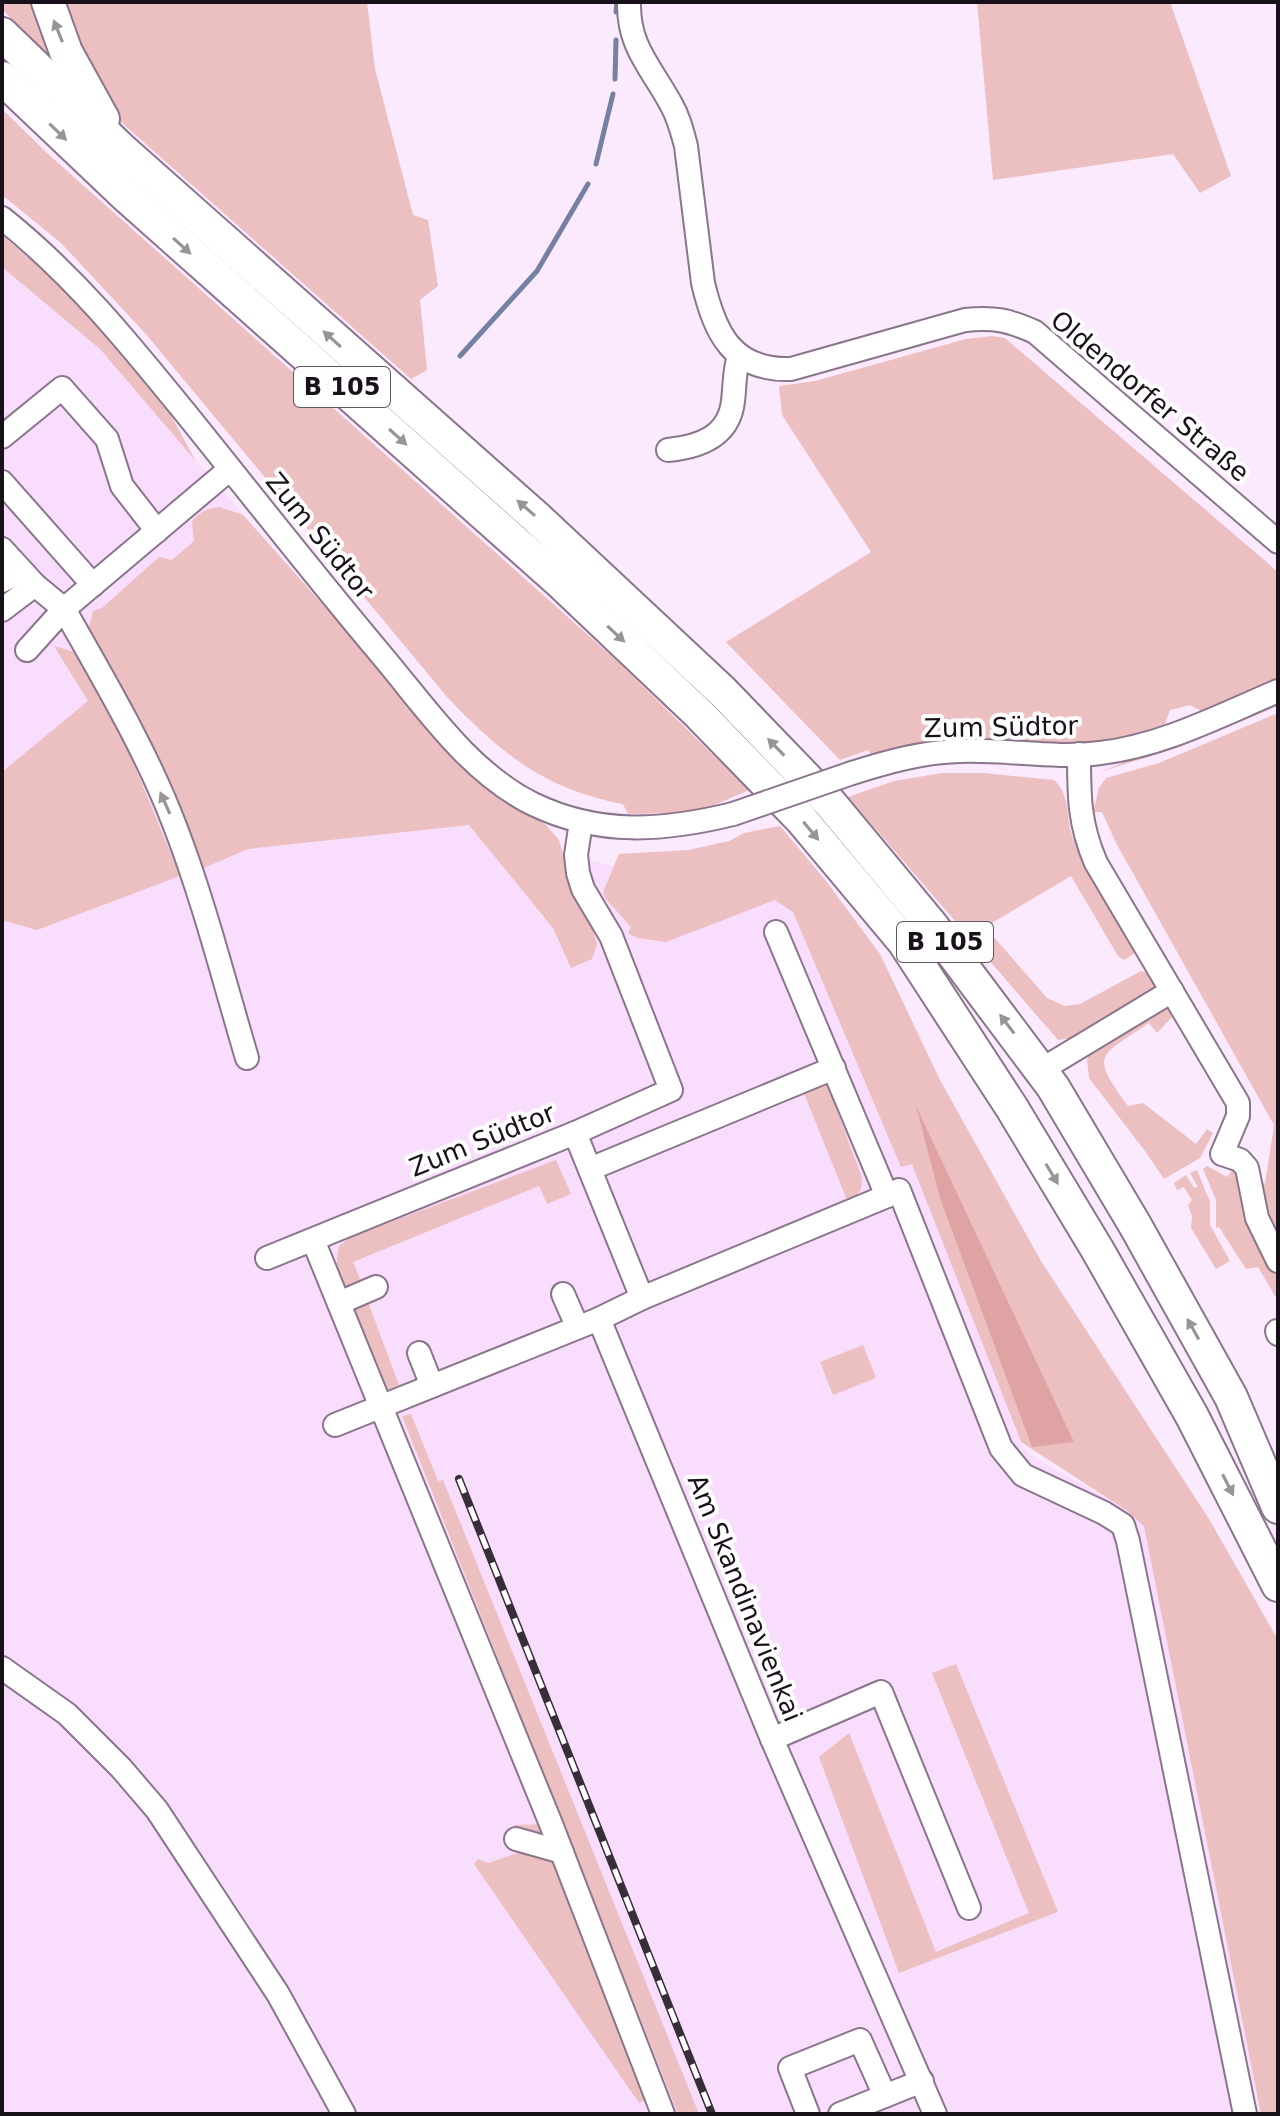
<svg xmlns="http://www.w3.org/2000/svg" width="1280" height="2116" font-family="'DejaVu Sans',sans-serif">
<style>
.built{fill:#f9ddfd}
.green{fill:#ecbfc0}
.forest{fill:#dfa3a4}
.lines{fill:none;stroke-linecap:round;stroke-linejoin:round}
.stream{stroke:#7580a2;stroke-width:5}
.minor-casing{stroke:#8a758c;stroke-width:26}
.highway-casing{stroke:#8a758c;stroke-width:36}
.minor{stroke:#fff;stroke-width:22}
.highway{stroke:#fff;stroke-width:32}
.rail-casing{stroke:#382e39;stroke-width:8}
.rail{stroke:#fdfdfd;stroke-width:5;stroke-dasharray:15;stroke-linecap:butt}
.minor-bridge-casing{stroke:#8a758c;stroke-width:26;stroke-linecap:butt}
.minor-bridge{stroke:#fff;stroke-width:22}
.oneway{fill:#989498}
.labels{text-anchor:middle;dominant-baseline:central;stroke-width:8;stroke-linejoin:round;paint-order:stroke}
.shield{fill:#fdfdfd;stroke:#5d585e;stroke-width:2}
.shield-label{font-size:24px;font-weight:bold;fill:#19111a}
.street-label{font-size:26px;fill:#19111a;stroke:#fdfdfd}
</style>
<rect width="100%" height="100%" fill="#fbe9fd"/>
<path class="built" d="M2 267 100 349 479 786 557 848 601 863 627 869 753 852 797 909 914 1161 1021 1445 1032 1456 1129 1511 1147 1526 1264 2114H2Z"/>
<g class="green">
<path d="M2 2H35L64 75 2 9Z"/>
<path d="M55 2H367L375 69 413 215 428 220 438 286 420 300 427 370 411 379 122 123 98 95Z"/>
<path d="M977 2H1170L1231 176 1200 193 1173 154 993 180Z"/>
<path d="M2 109 48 154 616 660 749 790 708 808 672 813 628 814 623 804C544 789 502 754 448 698L145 333 61 243 2 195Z"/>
<path d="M2 235 84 306 166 406 195 460 100 349 2 267Z"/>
<path d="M992 336 1005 338 1278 572V681L1203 712 1190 705 1170 710 1165 724 1124 738 1078 743 935 740 871 755 868 750 840 760 726 642 871 552 782 415 779 386 815 381 966 339Z"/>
<path d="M220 507 243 515 477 778 546 825 559 840 571 884 591 924 597 944 592 959 571 968 553 928 469 825 248 849 199 870 132 706 88 631 93 611 102 608 159 557 172 560 194 541 192 521C200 512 207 508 220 507Z"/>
<path d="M54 646 74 652 88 670 121 733 180 876 37 930 2 920V772L88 701Z"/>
<path d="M1278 702V706L1182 746 1103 771 1129 760 1179 745Z"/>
<path d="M1278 713V1301L1258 1267 1246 1269 1219 1227 1216 1228V1200L1203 1169 1207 1166 1227 1177 1237 1164 1265 1184 1274 1125 1116 843 1102 812H1093L1099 788 1106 778 1159 763Z"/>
<path d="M942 773H983L1054 780C1070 795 1066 813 1071 832 1081 868 1116 913 1137 946L1135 953 1124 960 1118 956 1071 876 985 927 1047 998 1065 1006 1080 1004 1141 971 1152 974 1156 985 1149 995 1072 1038 1058 1040 848 797 894 781Z"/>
<path d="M780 826 826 881 880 954 940 1080 1041 1261 1209 1519 1278 1640V2114H1261L1144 1526 1126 1510 1021 1442 912 1164 901 1167 793 912 775 900 666 942 638 938 628 933 631 927 605 898 603 892 619 854 688 850 729 841 744 833Z"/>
<path d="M1168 1006 1174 1012 1173 1016 1157 1033 1149 1023C1099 1057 1089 1053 1128 1106L1143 1103 1196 1144 1207 1129 1213 1133 1200 1158 1164 1179 1145 1151 1089 1078 1087 1059 1092 1049Z"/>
<path d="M826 1081 862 1178 861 1189 855 1198 847 1200 803 1091Z"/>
<path d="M556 1160 571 1194 547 1204 539 1186 353 1262 362 1284 344 1290C337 1274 335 1264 339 1246L351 1237Z"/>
<path d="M1197 1170 1210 1202V1225L1230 1261 1216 1269 1191 1228 1192 1216 1188 1205 1192 1200 1184 1187 1177 1190 1174 1183 1186 1175 1194 1188 1198 1187 1190 1173Z"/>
<path d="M368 1302 399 1385 385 1391 352 1310 353 1305Z"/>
<path d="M863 1345 876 1378 833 1395 820 1362Z"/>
<path d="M411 1414 438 1481 443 1480 699 2114H678L402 1416Z"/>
<path d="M956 1664 1058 1912 899 1973 819 1757 849 1733 936 1952 1029 1913 932 1673Z"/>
<path d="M551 1824 655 2094 639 2103 474 1864 478 1859 488 1863 518 1853 514 1825Z"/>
</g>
<path class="forest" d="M916 1106 1074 1442 1032 1447 940 1198Z"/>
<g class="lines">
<g class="stream">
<path d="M616 12 617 2"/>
<path d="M615 79 616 40"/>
<path d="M596 164 613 94"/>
<path d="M460 356 537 271 588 184"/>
</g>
<g class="minor-casing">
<g id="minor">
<path d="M629 2C628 47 651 67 671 104 679 118 682 131 686 146L703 283C715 333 732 371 791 369L965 320C995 317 1008 320 1035 332L1278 542"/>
<path d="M2 218C77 278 131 346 192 421 254 498 315 576 379 652 424 705 468 772 533 804 599 836 664 831 733 814"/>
<path d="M2 437 62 388 107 439 122 486 157 531"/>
<path d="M668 450C699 447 729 437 733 401 735 385 734 371 739 356"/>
<path d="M230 469 64 609C104 680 146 750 175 826 204 901 224 981 247 1058"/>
<path d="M2 482 93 585"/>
<path d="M2 549 35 585 64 609 27 650"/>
<path d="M2 581 21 571"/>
<path d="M2 610 35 585"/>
<path d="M1079 754C1079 796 1079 824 1096 863L1238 1103V1116L1222 1154 1240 1160 1247 1168 1257 1218 1278 1261"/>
<path d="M852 773C887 762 922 752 959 751 1006 749 1054 759 1100 753 1162 746 1221 715 1278 691"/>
<path d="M776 932 887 1196 899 1190 1001 1448 1023 1475 1104 1513 1123 1525 1128 1541 1245 2114"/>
<path d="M1041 1070 1172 991"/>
<path d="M590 1169 834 1068"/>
<path d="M313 1240 551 1824 663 2114"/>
<path d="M267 1258 575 1133 671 1090 611 936 583 889 578 873 576 855 581 822"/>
<path d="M563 1294 577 1326"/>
<path d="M642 1298 887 1196"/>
<path d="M339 1303 376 1287"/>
<path d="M599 1319 772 1739 935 2114"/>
<path d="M1277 1331 1278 1334"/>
<path d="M419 1353 432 1386"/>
<path d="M335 1425 599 1319 642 1298 575 1133"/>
<path d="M2 1668 67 1714 121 1768 157 1810 278 1994 344 2114"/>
<path d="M772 1739 881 1692 969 1908"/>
<path d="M516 1839 562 1852"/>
<path d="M808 2114 790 2068 860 2040 885 2096"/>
<path d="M840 2114 922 2081"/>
</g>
</g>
<g class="highway-casing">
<g id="highway">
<path d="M48 2 66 52 103 119"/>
<path d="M2 34 121 149 537 518 723 692 830 803 933 927 1053 1087 1135 1225 1231 1397 1278 1507"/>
<path d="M2 78 124 194 559 581 699 714 801 819 904 942 1012 1108 1097 1249 1192 1416 1278 1585"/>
</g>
</g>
<use href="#minor" class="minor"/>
<use href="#highway" class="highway"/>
<g class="rail-casing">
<path id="rail" d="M459 1479 712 2114"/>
</g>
<use href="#rail" class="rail"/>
<g class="minor-bridge-casing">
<path id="minor-bridge" d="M733 814 852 773"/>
</g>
<use href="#minor-bridge" class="minor-bridge"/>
</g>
<defs><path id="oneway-solid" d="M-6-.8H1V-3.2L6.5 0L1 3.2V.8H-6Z" transform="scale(2)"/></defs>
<g class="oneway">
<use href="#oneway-solid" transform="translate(58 31) rotate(-112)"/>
<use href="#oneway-solid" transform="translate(58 132) rotate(44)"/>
<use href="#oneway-solid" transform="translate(182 246) rotate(42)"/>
<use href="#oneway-solid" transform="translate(332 339) rotate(-138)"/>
<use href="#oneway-solid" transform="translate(398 437) rotate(42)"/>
<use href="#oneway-solid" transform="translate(526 508) rotate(-139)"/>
<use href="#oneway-solid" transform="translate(616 634) rotate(43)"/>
<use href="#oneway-solid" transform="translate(776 747) rotate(-134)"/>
<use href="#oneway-solid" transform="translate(165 803) rotate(-114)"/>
<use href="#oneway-solid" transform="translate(811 831) rotate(50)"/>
<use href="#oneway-solid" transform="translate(1007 1024) rotate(-127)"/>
<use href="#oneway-solid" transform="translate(1052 1174) rotate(59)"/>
<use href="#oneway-solid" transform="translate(1193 1329) rotate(-119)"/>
<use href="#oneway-solid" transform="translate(1228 1485) rotate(63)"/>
</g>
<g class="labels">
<g class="shield">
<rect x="294" y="367" width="96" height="40" rx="6"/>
<rect x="897" y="922" width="96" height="40" rx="6"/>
</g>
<g class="shield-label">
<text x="342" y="387">B 105</text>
<text x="945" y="942">B 105</text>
</g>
<g class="street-label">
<text transform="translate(1150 396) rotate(40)">Oldendorfer Straße</text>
<text transform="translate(320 536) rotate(51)">Zum Südtor</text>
<text transform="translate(1001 727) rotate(-1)">Zum Südtor</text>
<text transform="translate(482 1140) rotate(-22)">Zum Südtor</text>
<text transform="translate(745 1598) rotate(68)">Am Skandinavienkai</text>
</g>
</g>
<rect width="1280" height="2116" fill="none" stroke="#19111a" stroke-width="8"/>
</svg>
